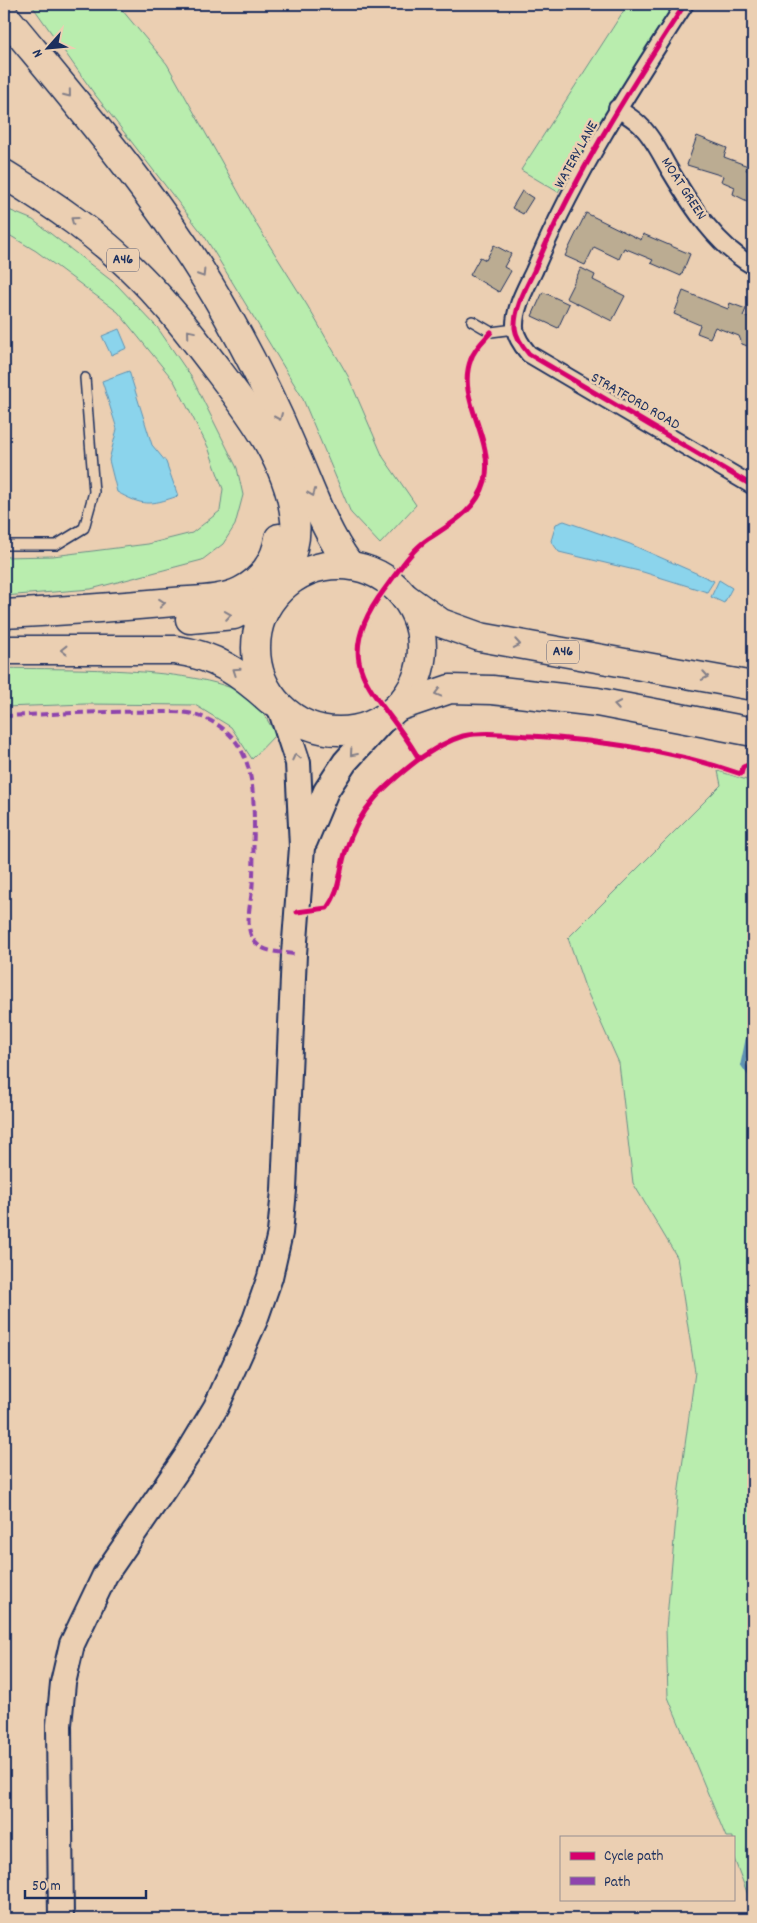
<svg xmlns="http://www.w3.org/2000/svg" width="757" height="1923" font-family="Dekko,sans-serif">
<style>
.green{fill:#b9edae;stroke:#6a8e86}
.water{fill:#8bd4ec;stroke:#5e92b3}
.lines{fill:none;stroke-linecap:round;stroke-linejoin:round}
.stream{stroke:#5e92b3;stroke-width:5}
.building{fill:#bbac92;stroke:#1b2f5e}
.lane-casing{stroke:#1b2f5e;stroke-width:12}
.street-casing{stroke:#1b2f5e;stroke-width:20}
.secondary-casing{stroke:#1b2f5e;stroke-width:28}
.highway-casing{stroke:#1b2f5e;stroke-width:31}
.lane{stroke:#ebcfb2;stroke-width:9}
.street{stroke:#ebcfb2;stroke-width:16}
.secondary{stroke:#ebcfb2;stroke-width:24}
.highway{stroke:#ebcfb2;stroke-width:28}
.quiet{stroke:#8e44ad;stroke-width:4;stroke-dasharray:8 4;stroke-linecap:butt}
.cycleway-casing{stroke:#ebcfb2;stroke-width:8}
.cycleway{stroke:#d6006c;stroke-width:5}
.oneway{stroke:#837f88}
.labels{text-anchor:middle;dominant-baseline:central;stroke-width:5;stroke-linejoin:round;paint-order:stroke}
.shield{fill:#ebcfb2;stroke:#595f77;stroke-width:1}
.shield-label{font-size:14px;font-weight:bold;fill:#1b2f5e}
.street-label{font-size:15px;fill:#1b2f5e;stroke:#ebcfb2}
</style>
<rect width="100%" height="100%" fill="#ebcfb2"/>
<filter id="ink" filterUnits="userSpaceOnUse"><feTurbulence type="fractalNoise" baseFrequency=".02" numOctaves="2"/><feDisplacementMap in="SourceGraphic" scale="10" xChannelSelector="R" yChannelSelector="G"/><feConvolveMatrix kernelMatrix="1 2 1 2 8 2 1 2 1" color-interpolation-filters="sRGB"/></filter>
<g filter="url(#ink)">
<g class="green">
<path d="M31 4H117L167 64 258 227 307 305 348 376 383 457 416 505 380 544 351 513 302 397 205 237 93 92Z"/>
<path d="M628 4H675L558 192 521 170Z"/>
<path d="M4 208 33 220 117 285 157 327 192 378 237 468 243 495 235 525 223 544 202 560 91 589 4 596V557L53 556 148 544 192 533 220 511 223 489 208 447 174 381 118 312 36 251 4 232Z"/>
<path d="M4 668C59 670 217 664 255 702 263 711 269 724 276 734L252 759 231 727 195 705 86 704 4 707Z"/>
<path d="M718 771 753 782V1908L733 1856V1837H726L668 1697 666 1629 678 1496 695 1372 677 1257 633 1183 619 1063 585 987 568 938 721 785Z"/>
</g>
<g class="water">
<path d="M119 329 127 348 111 355 102 336Z"/>
<path d="M129 371 152 445 166 462 178 496C149 506 143 506 117 492L109 460 117 429 102 381Z"/>
<path d="M564 521 630 544 714 581 707 592 643 572 559 552 551 541 556 524Z"/>
<path d="M719 580 732 588 724 603 711 597Z"/>
</g>
<g class="lines">
<path class="stream" d="M753 1036 748 1040 743 1064 753 1078"/>
</g>
<g class="building">
<path d="M697 136 727 148 724 157 748 166 746 170 753 173V204L733 194 735 187 721 181 723 176 687 165Z"/>
<path d="M522 191 533 198 523 214 512 208Z"/>
<path d="M586 213 641 240 643 234 690 254 681 276 651 263 653 260 624 248 619 259 594 247 585 265 565 256Z"/>
<path d="M494 245 511 254 504 267 511 271 499 292 470 275 480 257 486 260Z"/>
<path d="M581 268 595 275 593 280 625 296 612 321 566 298Z"/>
<path d="M683 291 728 309 730 303 746 309 743 316 753 319V348L742 344 739 336 715 327 710 338 697 333 700 325 674 314Z"/>
<path d="M543 292 569 304 558 328 532 316Z"/>
</g>
<g class="lines">
<g class="lane-casing">
<g id="lane">
<path d="M472 321 491 332 515 329"/>
<path d="M4 545H56L84 528 94 492 85 378"/>
</g>
</g>
<g class="street-casing">
<g id="street">
<path d="M685 4C629 90 574 176 534 271 526 288 514 308 515 328 516 338 523 347 529 354L753 486"/>
<path d="M617 108C625 114 635 119 642 127 654 139 662 157 671 172 692 207 717 246 753 266"/>
</g>
</g>
<g class="secondary-casing">
<g id="secondary">
<path d="M305 841 326 791 345 762 386 717"/>
<path d="M61 1919 59 1725 63 1683 72 1644 105 1575 186 1457 216 1407 255 1320 270 1277 280 1233 284 1190 294 954 302 847 298 763 281 711"/>
</g>
</g>
<g class="highway-casing">
<g id="highway">
<path d="M4 15C83 111 166 206 227 315 251 358 273 402 292 447 310 487 323 528 348 563"/>
<path d="M4 174C53 204 100 236 140 277 170 307 195 340 220 373 252 415 290 465 295 520 298 543 288 564 280 586"/>
<circle cx="339" cy="648" r="83"/>
<path d="M406 598 441 623 480 637 753 686"/>
<path d="M4 614C61 611 117 607 174 602 196 600 221 601 241 591 262 581 276 560 279 538"/>
<path d="M190 619 234 615 272 596"/>
<path d="M4 650H175C215 655 241 674 270 700"/>
<path d="M400 706 450 689 492 690 597 702 753 732"/>
</g>
</g>
<use href="#lane" class="lane"/>
<use href="#street" class="street"/>
<use href="#secondary" class="secondary"/>
<use href="#highway" class="highway"/>
<path class="quiet" d="M4 716C53 714 102 711 152 712 166 712 183 711 197 715 252 734 254 780 254 830 253 850 254 870 252 891 250 906 244 929 255 942 264 953 281 952 294 954"/>
<g class="cycleway-casing">
<g id="cycleway">
<path d="M685 4C629 90 574 176 534 271 526 288 514 308 515 328 516 338 523 347 529 354L753 486"/>
<path d="M419 759C433 750 446 741 463 736 484 731 510 735 531 736 602 741 673 750 741 774L743 767 753 763"/>
<path d="M297 912 327 908C341 890 339 870 346 850 360 807 384 786 419 759 382 692 324 670 384 590 397 573 410 551 428 539 451 524 477 510 485 481 495 437 455 399 471 359 474 349 484 340 491 332"/>
</g>
</g>
<use href="#cycleway" class="cycleway"/>
</g>
<defs><path id="oneway-chevron" d="M-2-3.5L2.5 0L-2 3.5" fill="none" stroke-width="1.6" stroke-linecap="round" stroke-linejoin="round" transform="scale(1.25)"/></defs>
<g class="oneway">
<use href="#oneway-chevron" transform="translate(68 94) rotate(51)"/>
<use href="#oneway-chevron" transform="translate(74 220) rotate(-144)"/>
<use href="#oneway-chevron" transform="translate(202 274) rotate(58)"/>
<use href="#oneway-chevron" transform="translate(190 333) rotate(-130)"/>
<use href="#oneway-chevron" transform="translate(279 417) rotate(66)"/>
<use href="#oneway-chevron" transform="translate(312 493) rotate(68)"/>
<use href="#oneway-chevron" transform="translate(162 603) rotate(-5)"/>
<use href="#oneway-chevron" transform="translate(228 615) rotate(-9)"/>
<use href="#oneway-chevron" transform="translate(517 644) rotate(10)"/>
<use href="#oneway-chevron" transform="translate(64 650) rotate(180)"/>
<use href="#oneway-chevron" transform="translate(236 671) rotate(-146)"/>
<use href="#oneway-chevron" transform="translate(705 676) rotate(10)"/>
<use href="#oneway-chevron" transform="translate(438 693) rotate(165)"/>
<use href="#oneway-chevron" transform="translate(617 705) rotate(-170)"/>
<use href="#oneway-chevron" transform="translate(353 753) rotate(131)"/>
<use href="#oneway-chevron" transform="translate(296 757) rotate(-103)"/>
</g>
</g>
<g class="labels">
<g class="shield">
<rect x="107" y="248.5" width="32" height="23" rx="4"/>
<rect x="547" y="640.5" width="32" height="23" rx="4"/>
</g>
<g class="shield-label">
<text x="123" y="260">A46</text>
<text x="563" y="652">A46</text>
</g>
<g class="street-label">
<text transform="translate(577 155) rotate(-61)">WATERY LANE</text>
<text transform="translate(683 189) rotate(57)">MOAT GREEN</text>
<text transform="translate(635 402) rotate(30)">STRATFORD ROAD</text>
</g>
</g>
<rect width="757" height="1923" fill="none" stroke="#ebcfb2" stroke-width="20"/>
<rect x="10" y="10" width="737" height="1903" fill="none" stroke="#1b2f5e" stroke-width="2" filter="url(#ink)"/>
<rect x="560" y="1836" width="175" height="65" fill="#ebcfb2" stroke="#988f90"/>
<rect x="570" y="1852" width="25" height="8" fill="#d6006c" stroke="#988f90"/>
<text x="604" y="1860" font-size="15" fill="#1b2f5e">Cycle path</text>
<rect x="570" y="1877" width="25" height="8" fill="#8e44ad" stroke="#988f90"/>
<text x="604" y="1886" font-size="15" fill="#1b2f5e">Path</text>
<g transform="translate(48 48) rotate(243)" stroke="#ebcfb2" stroke-width="4" paint-order="stroke">
<path d="M0-4L9 19L0 12L-9 19Z" fill="#1b2f5e"/>
<text y="-8" font-size="14" font-weight="bold" text-anchor="middle" fill="#1b2f5e">N</text>
</g>
<path d="M25 1890v8h121v-8" fill="none" stroke="#1b2f5e" stroke-width="2.5"/>
<text x="32" y="1890" font-size="15" fill="#1b2f5e" stroke="#ebcfb2" stroke-width="4" paint-order="stroke">50 m</text>
</svg>
